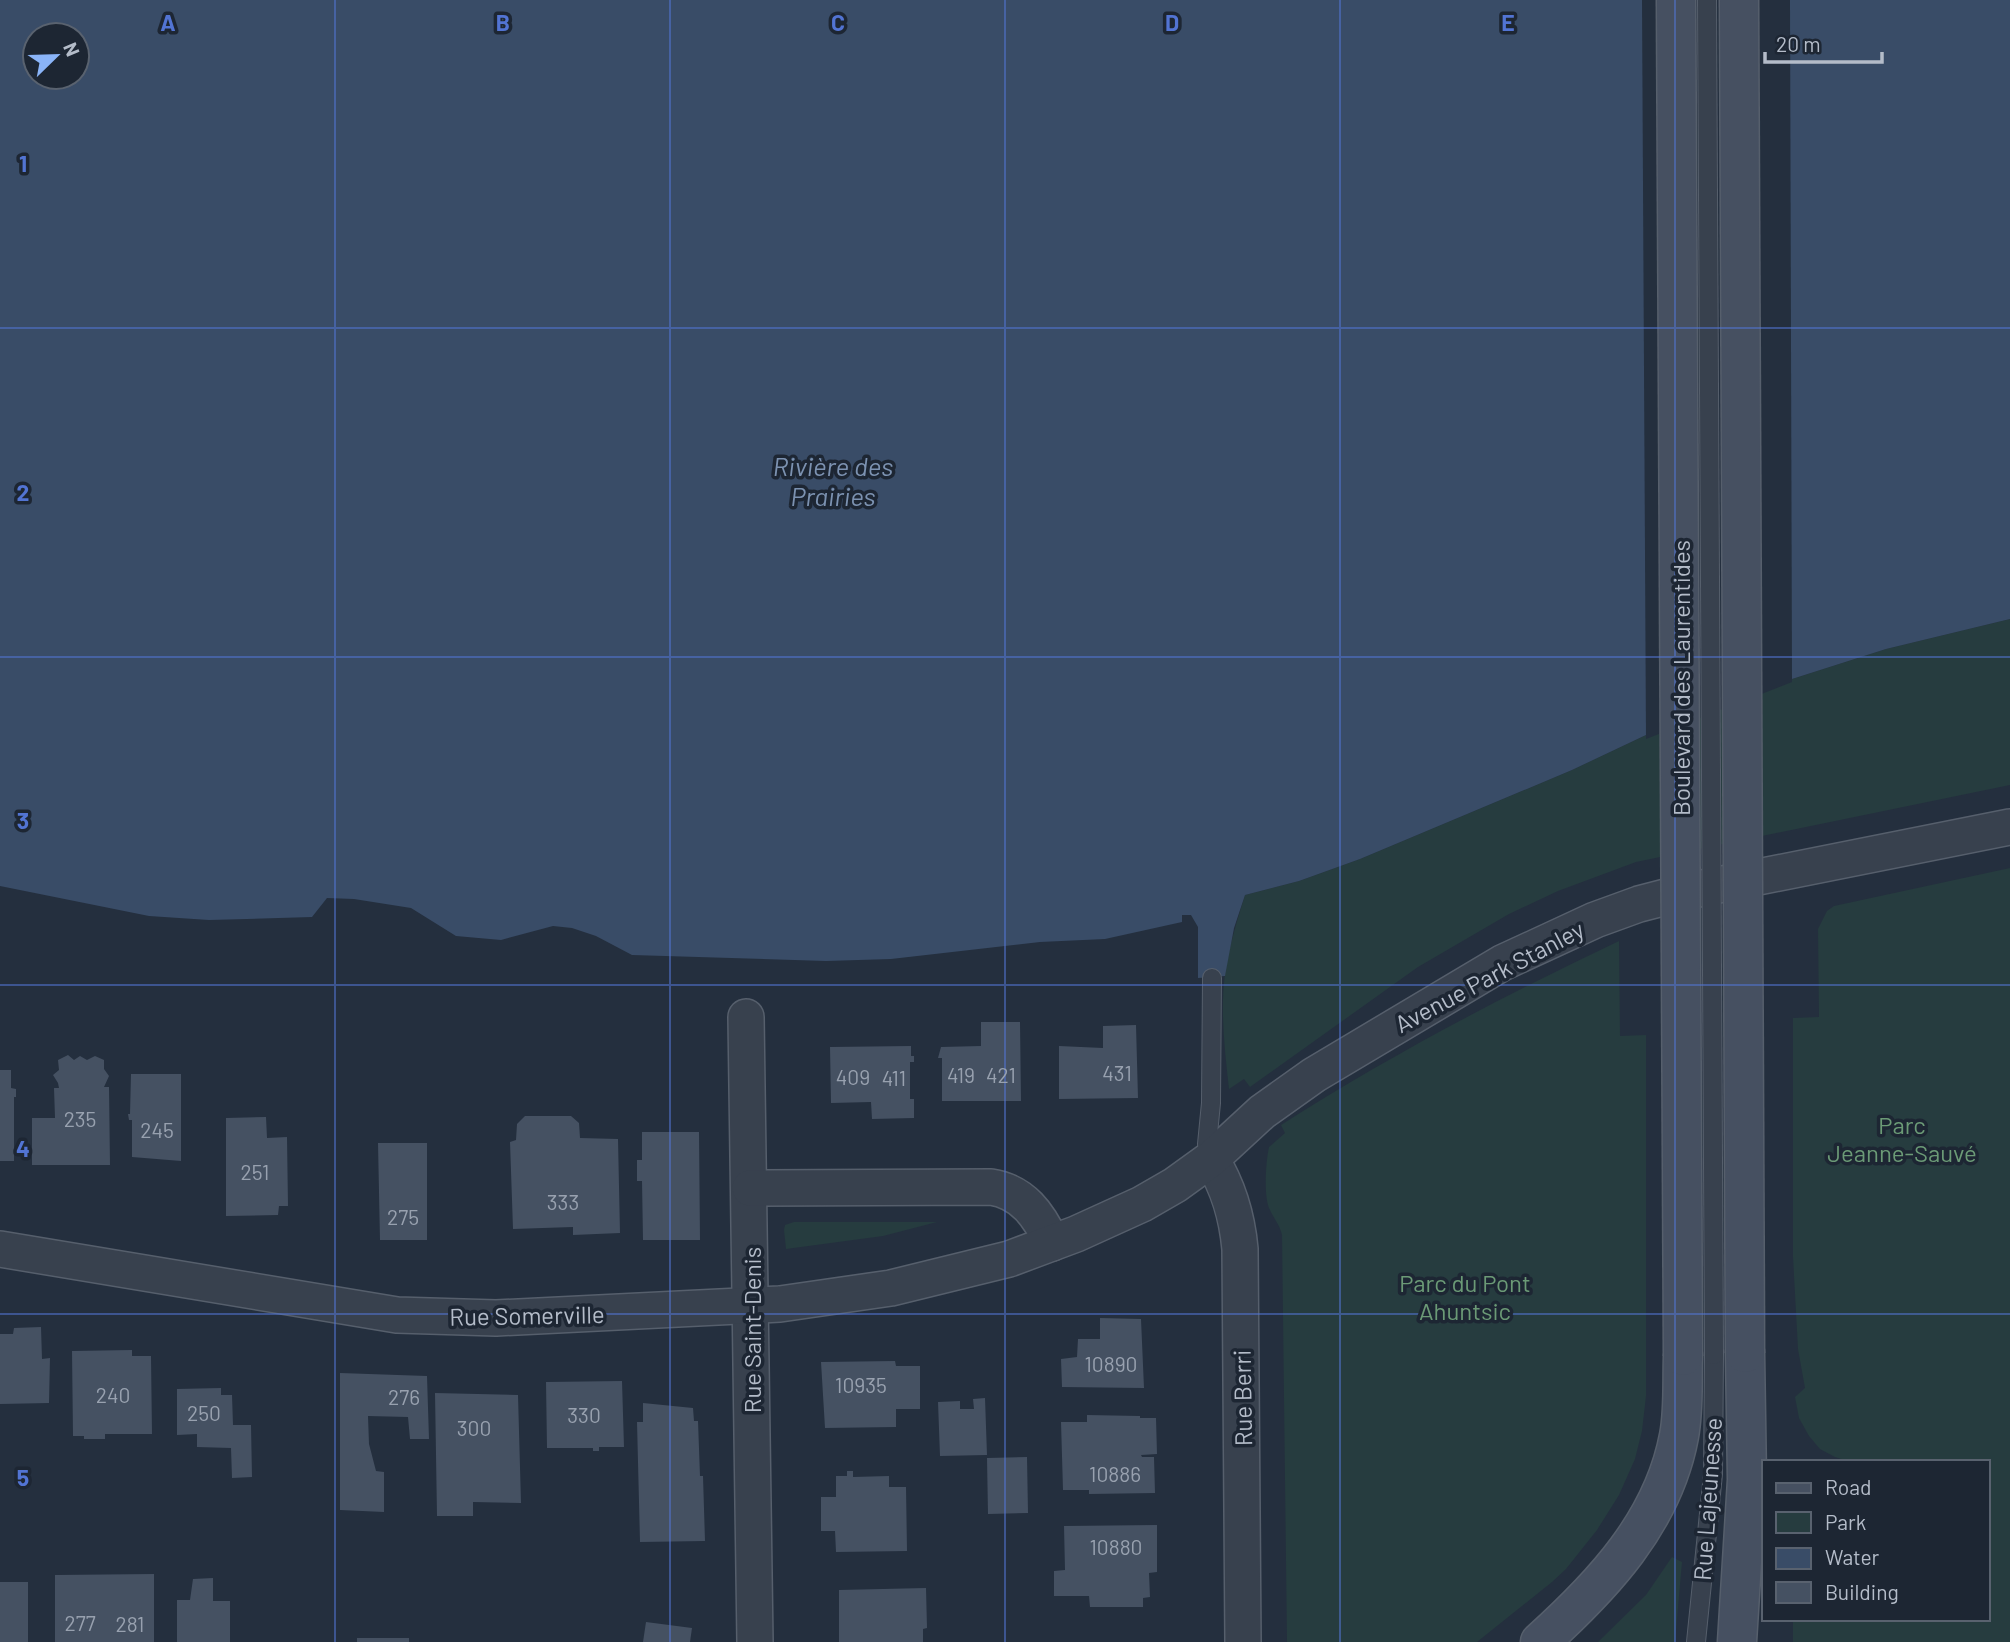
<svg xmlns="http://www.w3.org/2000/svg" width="2010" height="1642" font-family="Barlow,sans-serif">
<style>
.green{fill:#263c3f}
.water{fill:#394c67;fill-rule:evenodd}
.pier{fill:#242f3e}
.building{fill:#455162}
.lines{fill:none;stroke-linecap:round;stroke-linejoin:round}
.service-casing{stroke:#565f6c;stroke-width:20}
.minor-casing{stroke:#565f6c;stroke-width:38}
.secondary-casing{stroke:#565f6c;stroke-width:41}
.service{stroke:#38414e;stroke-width:18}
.minor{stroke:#38414e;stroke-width:35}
.secondary{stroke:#465061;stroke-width:38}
.service-bridge-casing{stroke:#565f6c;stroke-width:20;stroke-linecap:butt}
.secondary-bridge-casing{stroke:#565f6c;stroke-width:41;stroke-linecap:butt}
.service-bridge{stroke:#38414e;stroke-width:18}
.secondary-bridge{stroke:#465061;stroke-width:38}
.grid{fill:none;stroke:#5274d3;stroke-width:2;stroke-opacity:0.55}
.labels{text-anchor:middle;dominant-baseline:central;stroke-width:7;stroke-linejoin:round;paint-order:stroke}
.number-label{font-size:21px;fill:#98a1af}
.street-label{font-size:24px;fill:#b4bcc9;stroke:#1d2633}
.park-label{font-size:24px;fill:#6b9a76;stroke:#1d2633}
.water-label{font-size:26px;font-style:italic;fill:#7c92b1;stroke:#1d2633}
.grid-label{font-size:23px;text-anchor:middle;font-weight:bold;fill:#5274d3;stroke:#1d2633;stroke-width:7;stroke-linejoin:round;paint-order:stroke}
</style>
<rect width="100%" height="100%" fill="#242f3e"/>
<g class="green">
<path d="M2010 619V785L1636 862 1558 891 1509 914 1418 967 1250 1087 1244 1079 1229 1089C1225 1052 1220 1012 1225 974 1229 947 1237 921 1245 895L1299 881 1360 859 1572 770 1646 735 1792 679 1886 649Z"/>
<path d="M2010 868V1642H1793V1619H1987V1462H1851L1835 1457 1820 1449 1809 1436 1799 1418 1795 1397 1805 1388 1798 1349 1793 1257V1018L1819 1017 1818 929 1827 911 1834 906Z"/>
<path d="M1619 941 1620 1036 1646 1035V1396L1642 1431 1635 1459 1619 1495 1597 1530 1566 1569 1552 1582 1477 1642H1287L1282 1235C1280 1225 1274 1219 1270 1210 1263 1197 1266 1161 1269 1147L1285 1133 1281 1125C1389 1056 1503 996 1619 941Z"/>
<path d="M794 1222H937L883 1236 786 1249 784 1230 785 1225Z"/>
<path d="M1672 1557 1682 1562 1675 1642H1598L1646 1595Z"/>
</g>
<path class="water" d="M0 0H2010V619L1886 649 1792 679 1646 735 1572 770 1360 859 1299 881 1245 895 1234 928 1225 976 1198 978V927L1191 915H1182V922L1105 939 1040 942 891 959 826 961 632 955 596 936 572 928 553 926 501 940 456 936 411 908 354 899 327 898 312 917 209 920 149 916 0 886ZM35 35H77V77H35Z"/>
<path class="pier" d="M1642 0H1790L1792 682 1646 739Z"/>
<g class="building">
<path d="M981 1022H1020L1021 1101H942V1058H938L941 1047 981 1046Z"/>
<path d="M1136 1025 1138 1098 1059 1099V1046L1103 1048V1026Z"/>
<path d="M911 1046V1056H914V1062H910V1099H914V1118L872 1119 871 1102 831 1103 830 1047Z"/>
<path d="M68 1055 74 1060 80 1056 87 1060 95 1056 104 1060V1069L109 1076 104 1087H109L110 1165H32V1118H55L54 1088H59L58 1083 53 1075 59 1070 58 1060Z"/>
<path d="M0 1070H11V1088L16 1089V1097H14V1161H0Z"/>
<path d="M131 1074H181V1161L132 1157V1120H129L128 1114H130Z"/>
<path d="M525 1116H571L579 1123 580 1138 618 1139 620 1233 573 1235V1227L513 1229 510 1142 516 1140 517 1124Z"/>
<path d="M266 1117 267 1138 287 1137 288 1206H279L278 1215 226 1216V1118Z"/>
<path d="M642 1132H699L700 1240H643L642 1181H637V1160H642Z"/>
<path d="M378 1143H427V1240H380Z"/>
<path d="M1100 1318 1141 1319 1144 1388 1062 1387 1061 1359 1077 1357 1078 1339H1100Z"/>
<path d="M41 1327 42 1359 50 1358 49 1403 0 1404V1334H13L14 1328Z"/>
<path d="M132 1350V1356H151L152 1434H105V1439H84V1436H73L72 1351Z"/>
<path d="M895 1361 896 1366H920V1409H896V1427L825 1428 821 1362Z"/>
<path d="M340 1373 427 1376 429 1439H410L408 1417 368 1416 369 1444 376 1471 384 1472V1512L340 1510Z"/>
<path d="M622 1381 624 1447H599V1451H593V1448H547L546 1382Z"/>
<path d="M221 1388V1395H232L233 1425H251L252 1477 232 1478 231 1448 197 1447V1434L177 1435V1389Z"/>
<path d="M435 1393 518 1395 521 1503 473 1502V1516H437Z"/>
<path d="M985 1398 987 1455 940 1456 938 1402 960 1401V1409H974L973 1399Z"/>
<path d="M643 1403 693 1408 694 1421H698L700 1476H703L705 1541 640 1542 637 1422H643Z"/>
<path d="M1087 1415 1140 1416V1418H1156L1157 1454 1141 1455 1142 1457H1154L1155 1493 1089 1494V1490H1063L1061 1422H1087Z"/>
<path d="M1027 1457 1028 1513 988 1514 987 1458Z"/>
<path d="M847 1471H853V1477L889 1476V1487H906L907 1551 836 1552 835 1531H821V1497H836V1476H847Z"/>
<path d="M1157 1525V1572L1149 1573 1150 1597 1143 1598V1607H1090L1089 1596H1054V1571L1065 1570 1064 1526Z"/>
<path d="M154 1574V1642H55V1575Z"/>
<path d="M213 1578V1601H230V1642H177V1600H190L193 1579Z"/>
<rect x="0" y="1582" width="28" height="60"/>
<path d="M926 1588 927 1628 923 1629V1642H839V1590Z"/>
<path d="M646 1622 692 1628 690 1642H643Z"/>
<rect x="357" y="1638" width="52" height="4"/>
</g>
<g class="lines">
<g class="service-casing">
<g id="service">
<path d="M1211 1159 1207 1144 1211 1103 1212 978"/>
<path d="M1696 1642 1713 1474 1714 1355"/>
</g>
</g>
<g class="minor-casing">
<g id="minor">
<path d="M746 1017 755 1642"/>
<path d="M1211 1159C1229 1188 1237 1216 1240 1249L1243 1642"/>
<path d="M750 1188 991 1187C1023 1192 1039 1215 1052 1243"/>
<path d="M0 1249 397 1315 496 1318 780 1304 891 1288 1009 1259 1076 1234 1142 1204 1175 1185 1211 1159 1262 1112 1314 1075 1502 963 1595 920 1639 904 1693 890 2010 827"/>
</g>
</g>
<g class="secondary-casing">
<g id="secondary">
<path d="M1540 1642C1602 1586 1663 1522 1679 1436 1684 1410 1682 1383 1683 1356"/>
<path d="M1737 1642 1747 1480 1745 1353"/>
</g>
</g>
<use href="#service" class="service"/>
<use href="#minor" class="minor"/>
<use href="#secondary" class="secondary"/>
<g class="service-bridge-casing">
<path id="service-bridge" d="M1707 0 1714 1355"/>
</g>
<g class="secondary-bridge-casing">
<g id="secondary-bridge">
<path d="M1676 0 1683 1356"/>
<path d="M1739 0 1745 1353"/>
</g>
</g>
<use href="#service-bridge" class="service-bridge"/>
<use href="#secondary-bridge" class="secondary-bridge"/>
</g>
<path class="grid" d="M335 0V1642M670 0V1642M1005 0V1642M1340 0V1642M1675 0V1642M0 328H2010M0 657H2010M0 985H2010M0 1314H2010"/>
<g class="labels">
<g class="number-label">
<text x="1117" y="1072">431</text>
<text x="961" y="1074">419</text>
<text x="1001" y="1074">421</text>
<text x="853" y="1076">409</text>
<text x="894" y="1077">411</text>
<text x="80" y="1118">235</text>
<text x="157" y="1129">245</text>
<text x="255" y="1171">251</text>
<text x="563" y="1201">333</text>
<text x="403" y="1216">275</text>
<text x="1111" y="1363">10890</text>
<text x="861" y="1384">10935</text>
<text x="113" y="1394">240</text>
<text x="404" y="1396">276</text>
<text x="204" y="1412">250</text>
<text x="584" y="1414">330</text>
<text x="474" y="1427">300</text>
<text x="1115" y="1473">10886</text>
<text x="1116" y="1546">10880</text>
<text x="80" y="1622">277</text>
<text x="130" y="1623">281</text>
</g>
<g class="street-label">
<text transform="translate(1680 678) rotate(-90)">Boulevard des Laurentides</text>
<text transform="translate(1489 976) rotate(-28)">Avenue Park Stanley</text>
<text transform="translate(527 1315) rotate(-1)">Rue Somerville</text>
<text transform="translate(751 1330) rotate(-90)">Rue Saint-Denis</text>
<text transform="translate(1242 1398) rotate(-91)">Rue Berri</text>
<text transform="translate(1707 1499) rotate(-86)">Rue Lajeunesse</text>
</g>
<g class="park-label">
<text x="1902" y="1124">Parc<tspan x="1902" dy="28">Jeanne-Sauvé</tspan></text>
<text x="1465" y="1282">Parc du Pont<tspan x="1465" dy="28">Ahuntsic</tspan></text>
</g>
<g class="water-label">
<text x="833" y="465">Rivière des<tspan x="833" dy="30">Prairies</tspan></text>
</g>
</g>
<g class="grid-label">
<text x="168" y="31">A</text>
<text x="503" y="31">B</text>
<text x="838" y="31">C</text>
<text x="1172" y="31">D</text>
<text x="1508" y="31">E</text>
<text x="23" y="172">1</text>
<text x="23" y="501">2</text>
<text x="23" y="829">3</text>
<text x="23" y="1157">4</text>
<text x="23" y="1486">5</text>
</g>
<rect x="1762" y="1460" width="228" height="161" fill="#1d2633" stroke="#59626f" stroke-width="2"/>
<rect x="1776" y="1483" width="35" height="10" fill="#465061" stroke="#59626f" stroke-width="2"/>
<text x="1825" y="1495" font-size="21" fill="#b4bcc9">Road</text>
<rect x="1776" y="1512" width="35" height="21" fill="#263c3f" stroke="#59626f" stroke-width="2"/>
<text x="1825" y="1530" font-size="21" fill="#b4bcc9">Park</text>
<rect x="1776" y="1548" width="35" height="21" fill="#394c67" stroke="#59626f" stroke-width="2"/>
<text x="1825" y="1565" font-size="21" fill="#b4bcc9">Water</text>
<rect x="1776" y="1582" width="35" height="21" fill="#455162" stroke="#59626f" stroke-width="2"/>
<text x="1825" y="1600" font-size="21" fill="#b4bcc9">Building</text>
<g transform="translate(56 56) rotate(67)"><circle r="33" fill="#1d2633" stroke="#59626f" stroke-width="2"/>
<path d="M0-5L12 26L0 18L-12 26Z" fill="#8ab4f8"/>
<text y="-10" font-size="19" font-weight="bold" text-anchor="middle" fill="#b4bcc9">N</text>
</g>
<path d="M1765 52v10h117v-10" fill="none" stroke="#b4bcc9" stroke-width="3.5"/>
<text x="1776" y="52" font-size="21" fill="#b4bcc9" stroke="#1d2633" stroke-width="5" paint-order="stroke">20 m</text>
</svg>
